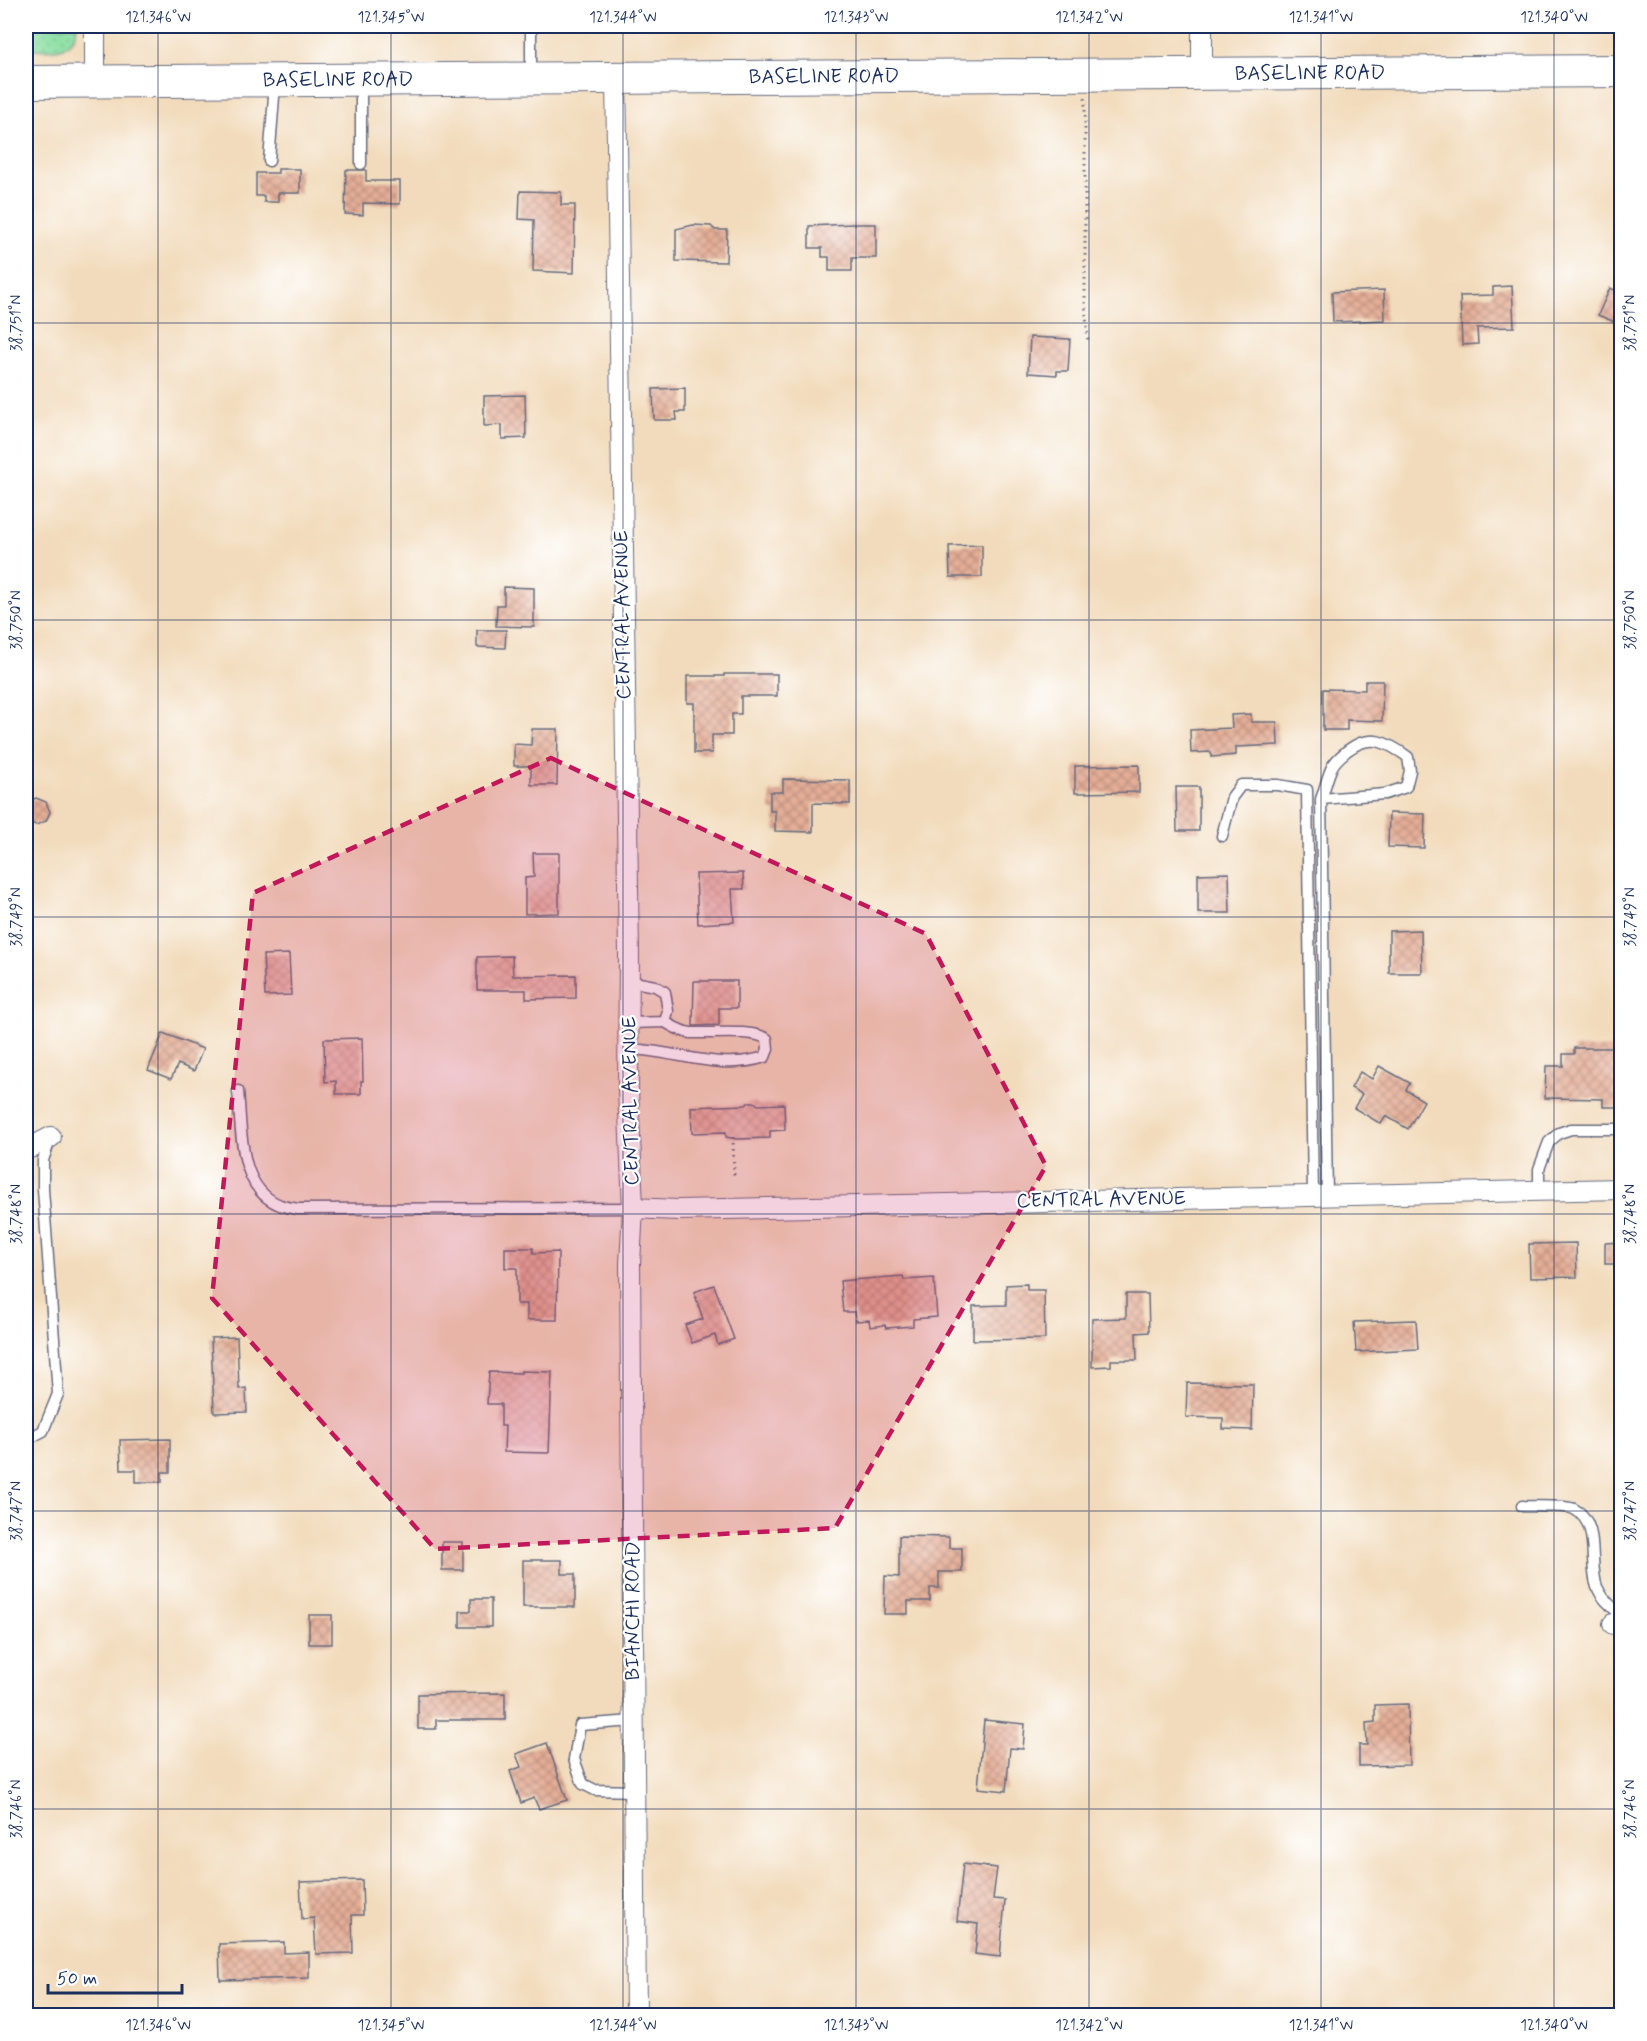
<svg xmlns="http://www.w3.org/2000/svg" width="1647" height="2041" font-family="Mynerve,sans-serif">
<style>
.grass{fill:url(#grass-dots);stroke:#52867f;stroke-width:1.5}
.building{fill:url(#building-cross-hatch)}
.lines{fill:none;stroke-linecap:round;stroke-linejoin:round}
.lane-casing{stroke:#666b7f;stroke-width:13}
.street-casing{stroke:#666b7f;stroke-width:22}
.primary-casing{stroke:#666b7f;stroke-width:34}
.path{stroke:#666b7f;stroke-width:3;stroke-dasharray:1.5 4.5;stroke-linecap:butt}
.lane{stroke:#fff;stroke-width:10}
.street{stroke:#fff;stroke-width:20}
.primary{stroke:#fff;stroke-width:32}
.marked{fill:#c2185b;fill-opacity:0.2;stroke:#c2185b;stroke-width:4.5;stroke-dasharray:12 8;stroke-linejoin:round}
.ticks{fill:none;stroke:#1b2f5e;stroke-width:1.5;stroke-opacity:0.45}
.labels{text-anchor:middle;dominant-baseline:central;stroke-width:4.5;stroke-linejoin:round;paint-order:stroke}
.street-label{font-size:20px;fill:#1b2f5e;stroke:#fff}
.neatline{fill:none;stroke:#1b2f5e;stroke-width:2}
.ticks-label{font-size:15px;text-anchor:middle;fill:#1b2f5e}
</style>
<defs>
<pattern id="grass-dots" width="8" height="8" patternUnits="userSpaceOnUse" patternTransform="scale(1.5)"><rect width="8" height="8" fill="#89dea0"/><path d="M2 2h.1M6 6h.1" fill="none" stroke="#76bf8c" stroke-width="1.8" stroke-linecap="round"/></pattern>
<pattern id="building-cross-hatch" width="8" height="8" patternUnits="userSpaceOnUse" patternTransform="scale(1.5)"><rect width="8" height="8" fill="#e5ae96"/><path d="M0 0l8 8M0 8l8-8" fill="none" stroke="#b98e7e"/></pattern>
</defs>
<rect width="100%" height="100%" fill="#fff"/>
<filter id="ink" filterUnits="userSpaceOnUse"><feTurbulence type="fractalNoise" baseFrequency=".0167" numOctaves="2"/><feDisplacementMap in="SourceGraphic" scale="12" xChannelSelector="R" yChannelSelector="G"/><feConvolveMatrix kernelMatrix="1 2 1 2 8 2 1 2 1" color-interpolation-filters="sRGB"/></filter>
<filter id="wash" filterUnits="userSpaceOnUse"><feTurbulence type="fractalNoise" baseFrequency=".008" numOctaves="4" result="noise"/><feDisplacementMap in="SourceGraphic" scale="24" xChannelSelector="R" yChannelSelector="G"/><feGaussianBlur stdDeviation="1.35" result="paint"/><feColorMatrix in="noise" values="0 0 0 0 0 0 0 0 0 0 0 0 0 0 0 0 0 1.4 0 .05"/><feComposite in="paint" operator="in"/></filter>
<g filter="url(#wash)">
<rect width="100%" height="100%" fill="#f2dbbc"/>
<path class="grass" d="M26 26H77C73 55 48 49 26 49Z"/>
<g id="blocks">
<g class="building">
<path d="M278 169H300V193H278V202H264V196H256V173H278Z"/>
<path d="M346 170H366V181H400V204L363 203V215L345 214Z"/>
<path d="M520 191 561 192V205H575L574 273 533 271 534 220 519 219Z"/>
<path d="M852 224H876V258H852V271H829V257H822V248H809V226Z"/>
<path d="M693 225 711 226 715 230H727L726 262 676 261V229Z"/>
<path d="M1512 286 1514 327 1477 328 1478 344 1462 345 1460 296 1493 295V287Z"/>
<path d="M1610 288 1622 293V325L1598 315Z"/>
<path d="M1384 290 1385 320 1333 322 1332 292Z"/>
<path d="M1030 337 1070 339 1068 371H1057V375L1028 373Z"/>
<path d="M685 388V412H676L677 420H654L653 389Z"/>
<path d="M525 395 526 438 502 439V425L484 426V396Z"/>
<path d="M982 545V577H950L949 546Z"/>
<path d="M504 587 534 588V627L496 626 497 605H504Z"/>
<path d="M477 630H506L505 648 477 647Z"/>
<path d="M724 674H777V696H741V714H732V735H712V753H694V703H687V676H724Z"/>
<path d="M1365 681H1383L1382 721 1347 720V730H1323V689L1365 690Z"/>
<path d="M1251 714V722H1277L1278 745 1236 747V755L1211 757V752L1191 753 1190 730 1232 728 1231 715Z"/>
<path d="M532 729H558L557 785H531V766H514V744L531 745Z"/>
<path d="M1139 765V792L1075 793V766Z"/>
<path d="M783 779 850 780V804L813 803V832L775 831V811H770V792H783Z"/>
<path d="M1176 787H1199V831H1177Z"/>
<path d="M36 798 46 802 50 812 46 821 36 825 26 821V802Z"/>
<path d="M1389 813 1425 814 1424 848 1388 847Z"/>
<path d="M533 853H559V913L525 914V878L534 877Z"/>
<path d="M743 873 744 889H732L734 922 698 924 696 874Z"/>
<path d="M1229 873 1230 913H1198V874Z"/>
<path d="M1421 930 1422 973H1389V931Z"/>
<path d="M289 954 291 995 265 996 263 955Z"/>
<path d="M512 956 513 976 576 975V998L526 999V990H477V957Z"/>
<path d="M694 981H737V1008H719V1025L693 1026Z"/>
<path d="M163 1033 203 1049 194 1071 178 1064 171 1079 148 1070Z"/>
<path d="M362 1038 363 1081H361V1094H336V1081L325 1082 324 1039Z"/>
<path d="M1574 1048H1622V1107H1603V1099L1545 1098 1546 1066H1563V1054H1574Z"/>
<path d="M1379 1066 1410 1083 1406 1090 1424 1101 1408 1129 1386 1116 1381 1124 1354 1108 1362 1094 1351 1088 1360 1072 1372 1079Z"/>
<path d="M749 1102H754L758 1105 784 1104 785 1130 770 1131V1138L736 1139 726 1137V1132L692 1133 691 1107 746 1105Z"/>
<path d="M1622 1242V1264H1605V1243Z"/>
<path d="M1576 1243 1577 1277 1530 1278 1529 1244Z"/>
<path d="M505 1248H533V1253L558 1252 557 1320H527V1304H517V1268H505Z"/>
<path d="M903 1276 904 1280 934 1278 937 1317 913 1319V1326L886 1328 885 1325 870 1327 869 1320 856 1321 855 1312H843L840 1281Z"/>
<path d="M1027 1284V1290H1044L1045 1339 973 1340V1306L1006 1305V1285Z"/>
<path d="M714 1285 734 1339 718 1345 715 1335 692 1343 685 1325 703 1319 694 1292Z"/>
<path d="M1126 1294H1148L1149 1332 1136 1333 1137 1360H1111V1366L1092 1367V1319L1126 1318Z"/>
<path d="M1416 1320 1418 1349 1356 1352 1354 1322Z"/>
<path d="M237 1337 239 1389 246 1388 247 1412 214 1413 211 1338Z"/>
<path d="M521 1371 552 1372 549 1453 504 1452 505 1426H501V1404H487L489 1372 521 1373Z"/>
<path d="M1187 1383 1253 1384 1252 1430 1223 1429V1418L1186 1417Z"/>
<path d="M170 1439V1472H162V1482H136V1470H121L120 1440Z"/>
<path d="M899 1536 949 1537V1548H962V1572H939V1588H930V1601H908V1614H884L885 1576 899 1577Z"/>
<rect x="442" y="1542" width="21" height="28"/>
<path d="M523 1560H562V1574H575V1607H523Z"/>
<path d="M471 1599H491V1627H460V1611H471Z"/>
<rect x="309" y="1615" width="23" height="29"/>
<path d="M505 1693V1720H436V1729H418V1694Z"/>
<path d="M1408 1704 1409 1765 1359 1766V1745H1367L1366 1723 1375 1722V1705Z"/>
<path d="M984 1720 1025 1724 1023 1749 1010 1748 1006 1791 978 1788Z"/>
<path d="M547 1743 567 1800 539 1809 534 1798 521 1803 510 1771 521 1767 516 1754Z"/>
<path d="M963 1864 997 1868 993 1899 1005 1900 1000 1957 975 1954 978 1924 957 1921Z"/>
<path d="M362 1880 363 1915H352L353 1953 316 1954 314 1918 302 1919 300 1882Z"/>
<path d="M284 1942V1953L309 1952V1978L220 1980 219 1944Z"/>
</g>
</g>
</g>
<g filter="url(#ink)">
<use href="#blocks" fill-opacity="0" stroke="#666b7f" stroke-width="1.5"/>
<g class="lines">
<g class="lane-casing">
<g id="lane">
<path d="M531 26V77"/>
<path d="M361 81V164"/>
<path d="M269 161 275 84"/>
<path d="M1321 799 1385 794 1406 787 1410 771 1408 757C1387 742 1371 733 1348 750 1342 755 1335 760 1332 767 1327 777 1325 789 1321 799L1327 1196"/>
<path d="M1222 836 1232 797 1241 785H1278L1307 790 1313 1196"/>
<path d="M629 1023 665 1022 668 1011 665 992 655 986 629 981"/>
<path d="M628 1049C675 1050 718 1072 765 1057L768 1049 767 1039C754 1029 709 1034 691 1033 681 1032 674 1027 665 1022"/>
<path d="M238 1091C242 1128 237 1188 280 1205 286 1207 292 1208 298 1209L633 1208"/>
<path d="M1539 1191V1169L1549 1142 1559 1133 1571 1129H1622"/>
<path d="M26 1440 43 1431 58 1394 43 1189V1160L51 1137"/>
<path d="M1522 1506C1533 1507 1566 1505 1574 1509 1601 1523 1588 1563 1597 1587 1602 1599 1611 1607 1622 1615"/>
<path d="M633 1721 580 1725 574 1759 583 1784 595 1790 634 1791"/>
</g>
</g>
<g class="street-casing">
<g id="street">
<path d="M95 26V82"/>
<path d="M1202 26V74"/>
<path d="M616 77 629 954 628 1089 633 1208 678 1210 1622 1189"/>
<path d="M26 1150 51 1137"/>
<path d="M633 1208 630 1264 636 2016"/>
<path d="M1613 1624 1622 1623"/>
</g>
</g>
<g class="primary-casing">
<g id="primary">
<path id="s1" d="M26 82 1622 71"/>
</g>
</g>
<g class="path">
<path d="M1085 98V301L1088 342"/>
<path d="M733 1137 734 1176"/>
</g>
<use href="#lane" class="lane"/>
<use href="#street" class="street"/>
<use href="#primary" class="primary"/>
</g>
</g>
<path class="marked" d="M551 758 926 934 1046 1166 835 1528 435 1549 212 1298 253 893Z"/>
<path class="ticks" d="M26 26H1622M158 26V2016M391 26V2016M623 26V2016M856 26V2016M1089 26V2016M1321 26V2016M1554 26V2016M26 323H1622M26 620H1622M26 917H1622M26 1214H1622M26 1511H1622M26 1809H1622"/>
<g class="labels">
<g class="street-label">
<text stroke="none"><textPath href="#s1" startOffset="1284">BASELINE ROAD</textPath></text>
<text stroke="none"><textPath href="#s1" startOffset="798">BASELINE ROAD</textPath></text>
<text stroke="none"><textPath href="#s1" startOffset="312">BASELINE ROAD</textPath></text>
<text transform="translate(623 615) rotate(-91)">CENTRAL AVENUE</text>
<text transform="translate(631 1101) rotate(-91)">CENTRAL AVENUE</text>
<text transform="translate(1101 1200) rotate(-1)">CENTRAL AVENUE</text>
<text transform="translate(633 1611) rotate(-90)">BIANCHI ROAD</text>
</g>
</g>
<rect width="1647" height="2041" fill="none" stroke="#fff" stroke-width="66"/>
<path d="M48 1984v9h134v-9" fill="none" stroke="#1b2f5e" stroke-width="3"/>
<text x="57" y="1984" font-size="18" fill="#1b2f5e" stroke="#ffffff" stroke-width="4.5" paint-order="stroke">50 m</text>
<rect x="33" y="33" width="1581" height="1975" class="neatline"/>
<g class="ticks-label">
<text x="158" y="22">121.346°W</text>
<text x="391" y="22">121.345°W</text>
<text x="623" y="22">121.344°W</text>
<text x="856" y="22">121.343°W</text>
<text x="1089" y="22">121.342°W</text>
<text x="1321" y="22">121.341°W</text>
<text x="1554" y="22">121.340°W</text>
<text transform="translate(16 323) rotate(-90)" y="5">38.751°N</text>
<text transform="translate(1630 323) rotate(-90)" y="5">38.751°N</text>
<text transform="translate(16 620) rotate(-90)" y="5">38.750°N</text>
<text transform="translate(1630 620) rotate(-90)" y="5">38.750°N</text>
<text transform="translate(16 917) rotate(-90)" y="5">38.749°N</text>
<text transform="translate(1630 917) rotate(-90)" y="5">38.749°N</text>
<text transform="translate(16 1214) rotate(-90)" y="5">38.748°N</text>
<text transform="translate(1630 1214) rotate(-90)" y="5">38.748°N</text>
<text transform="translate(16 1511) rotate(-90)" y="5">38.747°N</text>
<text transform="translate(1630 1511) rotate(-90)" y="5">38.747°N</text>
<text transform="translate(16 1809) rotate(-90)" y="5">38.746°N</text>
<text transform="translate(1630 1809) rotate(-90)" y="5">38.746°N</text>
<text x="158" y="2030">121.346°W</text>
<text x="391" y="2030">121.345°W</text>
<text x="623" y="2030">121.344°W</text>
<text x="856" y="2030">121.343°W</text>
<text x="1089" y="2030">121.342°W</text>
<text x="1321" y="2030">121.341°W</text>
<text x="1554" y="2030">121.340°W</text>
</g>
</svg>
